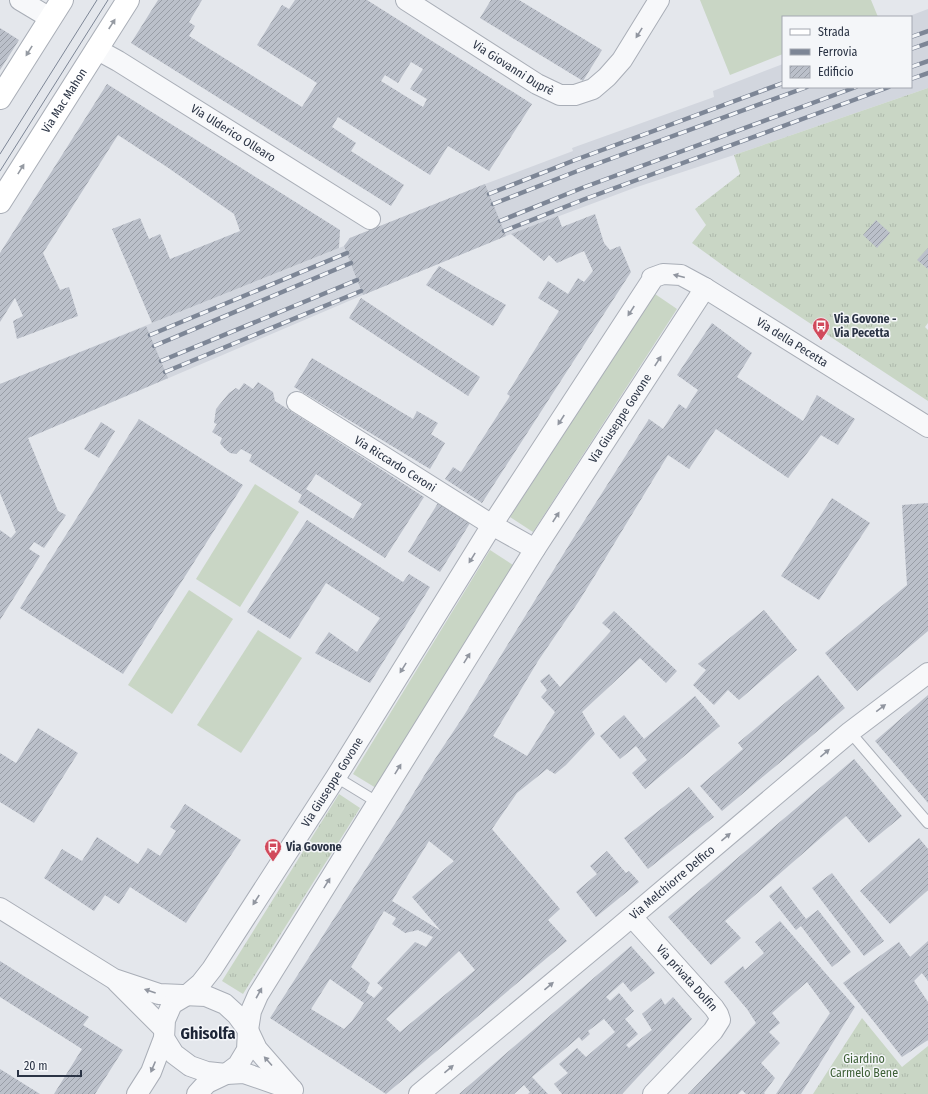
<svg xmlns="http://www.w3.org/2000/svg" width="928" height="1094" font-family="'Fira Sans Condensed',sans-serif">
<style>
.built{fill:#d2d6de}
.grass{fill:url(#grass-tufts)}
.garden{fill:#c9d6c5}
.building{fill:url(#building-hatch);fill-rule:evenodd}
.lines{fill:none;stroke-linecap:round;stroke-linejoin:round}
.service-casing{stroke:#a9aeb7;stroke-width:12}
.minor-casing{stroke:#a9aeb7;stroke-width:22}
.secondary-casing{stroke:#a9aeb7;stroke-width:24}
.service{stroke:#f7f8fa;stroke-width:10}
.minor{stroke:#f7f8fa;stroke-width:20}
.secondary{stroke:#fff;stroke-width:22}
.tram{stroke:#7d8696;stroke-width:1}
.rail-casing{stroke:#7d8696;stroke-width:4.5}
.rail{stroke:#f4f6f9;stroke-width:3;stroke-dasharray:9;stroke-linecap:butt}
.oneway{fill:#959aa2}
.oneway2{fill:#9196a0}
.labels{text-anchor:middle;dominant-baseline:central;stroke-width:3;stroke-linejoin:round;paint-order:stroke}
.street-label{font-size:12px;fill:#2b3445;stroke:#f4f6f9}
.poi-label{font-size:12px;font-weight:bold;fill:#2b3445;stroke:#f4f6f9;text-anchor:start}
.park-label{font-size:12px;fill:#3f6138;stroke:#f4f6f9}
.district-label{font-size:16px;font-weight:bold;fill:#1d2536;stroke:#f4f6f9}
</style>
<defs>
<pattern id="grass-tufts" width="24" height="20" patternUnits="userSpaceOnUse"><rect width="24" height="20" fill="#c9d6c5"/><path d="M3 7l-1-3M5 7V3M7 7l1-3M15 17l-1-3M17 17v-4M19 17l1-3" fill="none" stroke="#adb8ab"/></pattern>
<pattern id="building-hatch" width="6" height="6" patternUnits="userSpaceOnUse"><rect width="6" height="6" fill="#bbc0ca"/><path d="M-1 1l2-2M0 6l6-6M5 7l2-2" fill="none" stroke="#989da6"/></pattern>
</defs>
<rect width="100%" height="100%" fill="#e4e7ec"/>
<path class="built" d="M928 9V88L734 155 634 188 506 236 363 295 0 450V384L344 246 350 238 485 184 573 151 572 148 714 97 713 91 783 64V87H911V17H907Z"/>
<g class="grass">
<path d="M928 88V248L918 260 928 269V323L925 327 928 330V401L732 272 692 243 706 225 695 209 740 174 734 155Z"/>
<path d="M339 794 360 808 243 994 222 981Z"/>
<path d="M862 1018 902 1067 928 1046V1094H813Z"/>
</g>
<g class="garden">
<path d="M700 0H871L878 17H783V54L730 75Z"/>
<path d="M655 294 677 309 533 532 510 517Z"/>
<path d="M255 484 299 512 240 607 196 579Z"/>
<path d="M490 550 513 565 376 788 353 774Z"/>
<path d="M189 590 233 619 172 714 128 685Z"/>
<path d="M258 630 302 658 241 753 197 725Z"/>
</g>
<g class="building">
<path d="M158 0H202L189 22 195 26 189 36 302 107 317 83 257 45 282 5 289 9 295 0H367L532 104 489 171 448 146 430 175 338 117 332 127 356 143 351 151 404 185 391 206 131 43ZM411 62 423 69 410 89 427 99 423 107 381 81 385 75 398 83Z"/>
<path d="M491 0H519L602 50 583 81 480 18Z"/>
<path d="M0 28 19 40 0 70Z"/>
<path d="M107 84 340 230 339 248 152 323 112 229 140 218 149 239 160 234 170 259 240 231 234 214 167 167 118 135 43 253 60 290 69 287 78 316 17 339 13 321 23 316 15 298 0 322V253Z"/>
<path d="M485 184 506 236 363 295 344 246 350 238Z"/>
<path d="M595 214 604 243 610 250 620 246 631 272 482 503 445 479 453 467 461 472 510 396 507 394 559 311 538 298 548 281 568 294 578 278 584 282 593 271 584 251 557 263 549 255 544 261 511 234 558 216 562 227Z"/>
<path d="M876 220 890 233 877 248 863 235Z"/>
<path d="M928 248V269L917 260Z"/>
<path d="M439 266 506 305 493 326 426 285Z"/>
<path d="M361 298 480 377 468 396 349 318Z"/>
<path d="M712 323 752 353 737 377 803 421 817 395 855 419 838 445 821 435 788 478 716 429 689 469 668 455 597 572 579 601 538 661 493 736 527 756 555 712 541 697 547 690 540 681 549 674 560 687 611 631 602 623 614 611 677 671 666 683 640 658 582 712 595 734 566 765 555 774 547 769 517 793 492 829 560 909 548 920 567 941 386 1094 270 1018 398 819 427 771 463 717 569 545 649 419 663 429 679 404 686 409 698 390 677 375ZM429 841 454 861 412 897 441 931 392 901ZM384 911 396 918 392 924 405 933 418 930 433 937 426 947 415 942 377 983 383 988 374 998 366 992 370 983 351 967ZM459 951 475 970 400 1032 386 1019ZM330 979 364 1003 352 1021 344 1029 311 1009Z"/>
<path d="M146 326 168 378 28 438 58 511 66 515 44 548 34 542 29 549 40 556 0 620V530L11 538 16 532 0 493V384Z"/>
<path d="M312 358 413 419 417 411 438 423 431 434 445 443 430 469 294 387Z"/>
<path d="M258 382 273 392 275 401 424 497 385 558 298 502 302 495 249 461 252 455 241 449 236 454 230 453 224 448 220 443 222 438 212 432 217 424 214 423 216 409 229 393 236 388 239 390 244 383 253 389ZM316 474 362 504 353 519 306 489Z"/>
<path d="M139 419 243 485 123 674 20 608Z"/>
<path d="M101 422 115 431 99 458 84 449Z"/>
<path d="M832 498 870 523 819 600 781 576Z"/>
<path d="M438 503 470 523 440 572 408 552Z"/>
<path d="M928 503V631L857 691 825 653 907 585 902 505Z"/>
<path d="M307 520 403 582 409 574 430 587 370 683 315 653 329 632 357 652 380 618 326 583 290 639 247 612Z"/>
<path d="M764 610 797 650 739 700 728 690 714 705 693 685 706 670 698 664Z"/>
<path d="M818 675 845 708 722 811 700 786 743 749 738 743Z"/>
<path d="M928 695V803L875 741Z"/>
<path d="M695 696 720 726 645 789 632 773 647 760 636 746 620 759 600 736 624 715 644 739Z"/>
<path d="M38 728 78 753 34 823 0 802V753L16 763Z"/>
<path d="M854 759 902 816 869 843 846 816 725 921 741 938 711 965 668 917Z"/>
<path d="M689 787 714 817 648 869 624 838Z"/>
<path d="M185 804 241 840 186 923 130 887 119 904 105 895 94 911 44 878 62 849 82 861 97 837 138 864 148 848 160 856 176 831 170 827Z"/>
<path d="M919 838 928 849V890L890 924 860 891Z"/>
<path d="M607 851 626 873 629 871 639 882 596 917 576 892 597 874 590 866Z"/>
<path d="M832 873 884 941 864 956 812 888Z"/>
<path d="M781 886 806 919 818 910 851 952 832 967 801 926 796 930 769 896Z"/>
<path d="M780 921 855 1007 801 1094H776L830 1013 807 982 772 1013 780 1023 769 1032 780 1043 761 1063 775 1078 764 1093 765 1094H746L742 1090 738 1094H688L756 1023 747 1009 724 982 743 966 745 970 764 953 755 942Z"/>
<path d="M928 941V981L922 973 914 981 928 1002V1040L902 1057 843 983 899 942 910 957Z"/>
<path d="M631 946 655 973 631 992 623 982 606 997 610 1001 619 993 634 1011 625 1019 638 1034 626 1045 629 1048 652 1030 642 1014 661 998 665 1005 673 997 692 1019 622 1094H562L554 1084 568 1073 559 1064 577 1048 586 1057 615 1032 604 1019 588 1031 590 1034 582 1041 579 1037 532 1077 548 1094H528L530 1092 524 1085 514 1094H459Z"/>
<path d="M0 961 89 1017 83 1025 123 1050 95 1094H54L82 1049 0 997Z"/>
<path d="M0 1069 40 1094H0Z"/>
</g>
<g class="lines">
<g class="service-casing">
<g id="service">
<path d="M850 732 928 823"/>
<path d="M336 777 377 802"/>
</g>
</g>
<g class="minor-casing">
<g id="minor">
<path d="M20 0 50 18"/>
<path id="s1" d="M406 0 537 84 560 95H575L593 89 607 77 622 60 659 0"/>
<path id="s2" d="M96 49 118 61 370 219"/>
<path id="s3" d="M297 402 492 525 535 549"/>
<path d="M0 908 114 979 159 994 206 996 225 1004 237 1015 248 1030 257 1049 292 1089"/>
<path id="s4" d="M632 917 714 1008 718 1014 720 1020 713 1031 653 1094"/>
<path d="M117 982 164 1029"/>
<path d="M164 1038 174 1054 190 1066 207 1072 226 1074 244 1073 293 1090"/>
<path id="s5" d="M137 1094 151 1072 164 1038 165 1020 172 1004 187 995 201 983 212 969 336 777 492 525 652 280V278L663 274 681 275 705 288 928 427"/>
<path id="s6" d="M197 1094 207 1083 226 1074 238 1065 247 1050 248 1030 251 1011 258 995 535 549 705 288"/>
<path id="s7" d="M419 1094 616 930 850 732 928 673"/>
</g>
</g>
<g class="secondary-casing">
<g id="secondary">
<path d="M0 98 62 0"/>
<path id="s8" d="M0 202 128 0"/>
</g>
</g>
<use href="#service" class="service"/>
<use href="#minor" class="minor"/>
<use href="#secondary" class="secondary"/>
<g class="tram">
<path d="M0 154 97 0"/>
<path d="M0 171 108 0"/>
</g>
<g class="rail-casing">
<g id="rail">
<path d="M911 37 928 31"/>
<path d="M911 49 928 43"/>
<path d="M911 67 928 61"/>
<path d="M911 79 928 73"/>
<path d="M489 194 575 160 783 83"/>
<path d="M493 204 580 170 807 87"/>
<path d="M500 221 582 188 856 87"/>
<path d="M504 231 585 199 889 87"/>
<path d="M150 335 347 253"/>
<path d="M154 346 351 263"/>
<path d="M161 361 357 280"/>
<path d="M165 372 361 291"/>
</g>
</g>
<use href="#rail" class="rail"/>
</g>
<defs><path id="oneway-solid" d="M-6-.8H1V-3.2L6.5 0L1 3.2V.8H-6Z"/></defs>
<g class="oneway">
<use href="#oneway-solid" transform="translate(112 24) rotate(-57)"/>
<use href="#oneway-solid" transform="translate(29 51) rotate(122)"/>
<use href="#oneway-solid" transform="translate(21 169) rotate(-58)"/>
</g>
<g class="oneway2">
<use href="#oneway-solid" transform="translate(639 33) rotate(122)"/>
<use href="#oneway-solid" transform="translate(679 276) rotate(-166)"/>
<use href="#oneway-solid" transform="translate(631 311) rotate(123)"/>
<use href="#oneway-solid" transform="translate(658 361) rotate(-57)"/>
<use href="#oneway-solid" transform="translate(561 420) rotate(123)"/>
<use href="#oneway-solid" transform="translate(556 517) rotate(-57)"/>
<use href="#oneway-solid" transform="translate(472 558) rotate(122)"/>
<use href="#oneway-solid" transform="translate(467 658) rotate(-58)"/>
<use href="#oneway-solid" transform="translate(403 668) rotate(122)"/>
<use href="#oneway-solid" transform="translate(881 708) rotate(-37)"/>
<use href="#oneway-solid" transform="translate(825 753) rotate(-40)"/>
<use href="#oneway-solid" transform="translate(398 769) rotate(-58)"/>
<use href="#oneway-solid" transform="translate(726 837) rotate(-40)"/>
<use href="#oneway-solid" transform="translate(327 883) rotate(-58)"/>
<use href="#oneway-solid" transform="translate(256 900) rotate(123)"/>
<use href="#oneway-solid" transform="translate(549 986) rotate(-40)"/>
<use href="#oneway-solid" transform="translate(150 991) rotate(-161)"/>
<use href="#oneway-solid" transform="translate(259 993) rotate(-61)"/>
<use href="#oneway-solid" transform="translate(268 1061) rotate(-132)"/>
<use href="#oneway-solid" transform="translate(153 1067) rotate(113)"/>
<use href="#oneway-solid" transform="translate(449 1069) rotate(-40)"/>
</g>
<defs>
<g id="bus-pin" transform="scale(0.9)"><path d="M0 17L-7.5 6A9.5 9.5 0 1 1 7.5 6Z" fill="#d1495b" stroke="#f4f6f9"/><path d="M-5-6H5V4H4V6H2V4H-2V6H-4V4H-5ZM-3.5-4V0h7V-4ZM-3.5 1.2v1.5H-2V1.2ZM2 1.2v1.5H3.5V1.2Z" fill="#fff"/></g>
</defs>
<g fill-rule="evenodd">
<use href="#bus-pin" x="821" y="326"/>
<use href="#bus-pin" x="273" y="847"/>
</g>
<g class="labels">
<g class="street-label">
<text stroke="none"><textPath href="#s1" startOffset="127">Via Giovanni Duprè</textPath></text>
<text stroke="none"><textPath href="#s8" startOffset="120">Via Mac Mahon</textPath></text>
<text stroke="none"><textPath href="#s2" startOffset="161">Via Ulderico Ollearo</textPath></text>
<text stroke="none"><textPath href="#s5" startOffset="1131">Via della Pecetta</textPath></text>
<text stroke="none"><textPath href="#s6" startOffset="806">Via Giuseppe Govone</textPath></text>
<text stroke="none"><textPath href="#s3" startOffset="116">Via Riccardo Ceroni</textPath></text>
<text stroke="none"><textPath href="#s5" startOffset="374">Via Giuseppe Govone</textPath></text>
<text stroke="none"><textPath href="#s7" startOffset="330">Via Melchiorre Delfico</textPath></text>
<text stroke="none"><textPath href="#s4" startOffset="82">Via privata Dolfin</textPath></text>
</g>
<g class="poi-label">
<text x="834" y="319">Via Govone -<tspan x="834" dy="14">Via Pecetta</tspan></text>
<text x="286" y="847">Via Govone</text>
</g>
<g class="park-label">
<text x="864" y="1059">Giardino<tspan x="864" dy="14">Carmelo Bene</tspan></text>
</g>
<g class="district-label">
<text x="208" y="1033">Ghisolfa</text>
</g>
</g>
<rect x="782" y="16" width="130" height="72" fill="#f4f6f9" stroke="#a4a8b1"/>
<rect x="790" y="29" width="20" height="6" fill="#ffffff" stroke="#a4a8b1"/>
<text x="818" y="36" font-size="12" fill="#2b3445">Strada</text>
<rect x="790" y="49" width="20" height="6" fill="#7d8696" stroke="#a4a8b1"/>
<text x="818" y="56" font-size="12" fill="#2b3445">Ferrovia</text>
<rect x="790" y="66" width="20" height="12" fill="url(#building-hatch)" stroke="#a4a8b1"/>
<text x="818" y="76" font-size="12" fill="#2b3445">Edificio</text>
<path d="M18 1070v6h63v-6" fill="none" stroke="#2b3445" stroke-width="2"/>
<text x="24" y="1070" font-size="12" fill="#2b3445" stroke="#f4f6f9" stroke-width="3" paint-order="stroke">20 m</text>
</svg>
